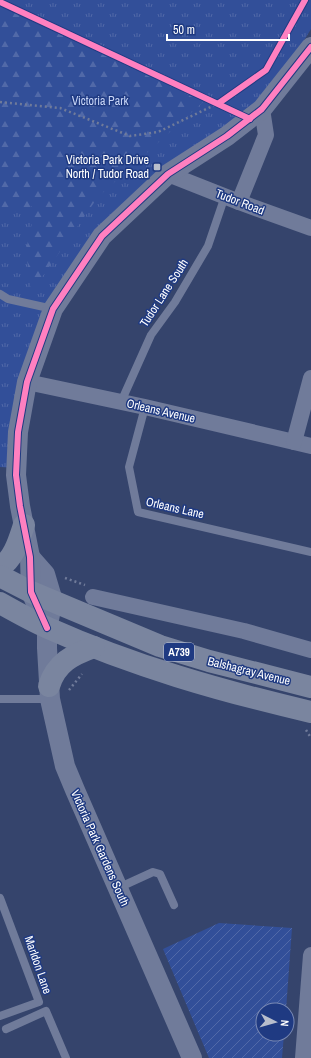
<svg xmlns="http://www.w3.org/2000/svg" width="311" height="1058" font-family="'Archivo Narrow',sans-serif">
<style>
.grass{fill:url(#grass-tufts)}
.forest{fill:url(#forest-firs)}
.garden{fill:url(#garden-furrows)}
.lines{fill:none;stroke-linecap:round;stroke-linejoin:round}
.path{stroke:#707b9a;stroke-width:2.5;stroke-dasharray:2 3;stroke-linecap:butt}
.service{stroke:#707b9a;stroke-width:8}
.minor{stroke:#707b9a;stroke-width:16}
.tertiary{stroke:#707b9a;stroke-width:20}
.primary{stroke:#7a859f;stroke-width:22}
.cycleway-casing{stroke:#1f3a82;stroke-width:8}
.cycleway{stroke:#ff80c0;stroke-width:6}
.poi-dot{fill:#b8becc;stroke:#1f3a82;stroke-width:1.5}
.labels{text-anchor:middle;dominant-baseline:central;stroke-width:3;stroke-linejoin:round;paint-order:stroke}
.shield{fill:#1f3a82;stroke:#bcc4da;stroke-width:1}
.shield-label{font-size:11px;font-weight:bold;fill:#fff}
.park-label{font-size:12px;fill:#c9d6f7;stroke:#1f3a82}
.poi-label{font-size:12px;fill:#fff;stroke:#1f3a82;text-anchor:end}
.street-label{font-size:12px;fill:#fff;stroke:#1f3a82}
</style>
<defs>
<pattern id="grass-tufts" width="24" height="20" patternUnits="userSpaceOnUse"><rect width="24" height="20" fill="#324f99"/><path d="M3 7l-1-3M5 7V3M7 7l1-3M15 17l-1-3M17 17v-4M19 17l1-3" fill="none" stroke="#5169a8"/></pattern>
<pattern id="forest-firs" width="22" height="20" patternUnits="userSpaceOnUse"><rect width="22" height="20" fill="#324f99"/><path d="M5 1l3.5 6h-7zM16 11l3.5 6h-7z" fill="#5169a8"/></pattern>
<pattern id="garden-furrows" width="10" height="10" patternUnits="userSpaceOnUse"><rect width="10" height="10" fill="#324f99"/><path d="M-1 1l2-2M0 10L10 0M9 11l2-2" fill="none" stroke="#5169a8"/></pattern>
</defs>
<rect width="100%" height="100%" fill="#35446c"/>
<path class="grass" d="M0 0H311V29L262 109 102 236 53 309 14 468 0 467Z"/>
<path class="forest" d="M0 6 203 102 98 197 31 293 26 250 36 205 0 216Z"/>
<path class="garden" d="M219 923 292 928 286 1010H263V1034H284L282 1058H209L163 949Z"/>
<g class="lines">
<g class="path">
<path d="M0 102 60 108 130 136 158 132 219 103"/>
<path d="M65 578 85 585"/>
<path d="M69 690 82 674"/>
<path d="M306 730 311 738"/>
</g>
<g class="service">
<path d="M0 294 8 299 53 309"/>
<path d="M121 402 151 335 175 302 208 246 225 196"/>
<path d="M145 407 129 467 138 512 311 552"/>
<path d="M0 699H50"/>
<path d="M118 888 153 872 160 874 174 905"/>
<path d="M0 898 39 1002 0 1016"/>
<path d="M6 1029 46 1011 66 1058"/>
</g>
<g class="minor">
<path d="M168 174 239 202 311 228"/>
<path d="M239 202 266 135 262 109"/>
<path d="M27 382 145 407 311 446"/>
<path d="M294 442 311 378"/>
<path d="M93 597 244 631 311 650"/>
<path d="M303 1058 311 955"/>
</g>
<g class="tertiary">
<path d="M30 557 45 574 53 601 47 628V648L50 699 65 766 75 790 192 1058"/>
<path d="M47 628 31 592 30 557 20 506 16 475 18 432 27 382 53 309 102 236 168 174 227 136 262 109 311 47"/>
</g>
<g class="primary">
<path d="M0 567C14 559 19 540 24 525"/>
<path d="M0 576 31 592 160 646 209 661 311 687"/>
<path d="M0 603C16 612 32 621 48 628 133 666 221 691 311 712"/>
<path d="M49 686C56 663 72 655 94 647"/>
</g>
<g class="cycleway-casing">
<g id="cycleway">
<path d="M0 2 250 119"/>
<path d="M219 103 266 70 305 0"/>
<path d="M47 628 31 592 30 557 20 506 16 475 18 432 27 382 53 309 102 236 168 174 227 136 262 109 311 47"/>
</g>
</g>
<use href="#cycleway" class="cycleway"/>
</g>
<rect class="poi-dot" x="153" y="163" width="8" height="8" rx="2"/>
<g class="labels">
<rect class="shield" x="164" y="643" width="30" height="18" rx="3"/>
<g class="shield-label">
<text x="179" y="652">A739</text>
</g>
<g class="park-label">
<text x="100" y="101">Victoria Park</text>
</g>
<g class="poi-label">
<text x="149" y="160">Victoria Park Drive<tspan x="149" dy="14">North / Tudor Road</tspan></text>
</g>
<g class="street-label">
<text transform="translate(240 202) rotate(21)">Tudor Road</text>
<text transform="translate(164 293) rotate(-57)">Tudor Lane South</text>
<text transform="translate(161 411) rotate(13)">Orleans Avenue</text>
<text transform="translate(175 508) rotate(13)">Orleans Lane</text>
<text transform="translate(249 671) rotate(14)">Balshagray Avenue</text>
<text transform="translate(100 848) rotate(66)">Victoria Park Gardens South</text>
<text transform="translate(38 965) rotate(71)">Marldon Lane</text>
</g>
</g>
<g transform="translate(275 1022) rotate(96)"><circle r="19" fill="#1f3a82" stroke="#7989b4"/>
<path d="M0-3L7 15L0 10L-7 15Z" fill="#b8becc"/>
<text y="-6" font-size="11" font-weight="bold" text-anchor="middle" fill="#ffffff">N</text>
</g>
<path d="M167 34v6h122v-6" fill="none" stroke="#ffffff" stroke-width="2"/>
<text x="173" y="34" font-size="12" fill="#ffffff" stroke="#1f3a82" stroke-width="3" paint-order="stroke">50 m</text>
</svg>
